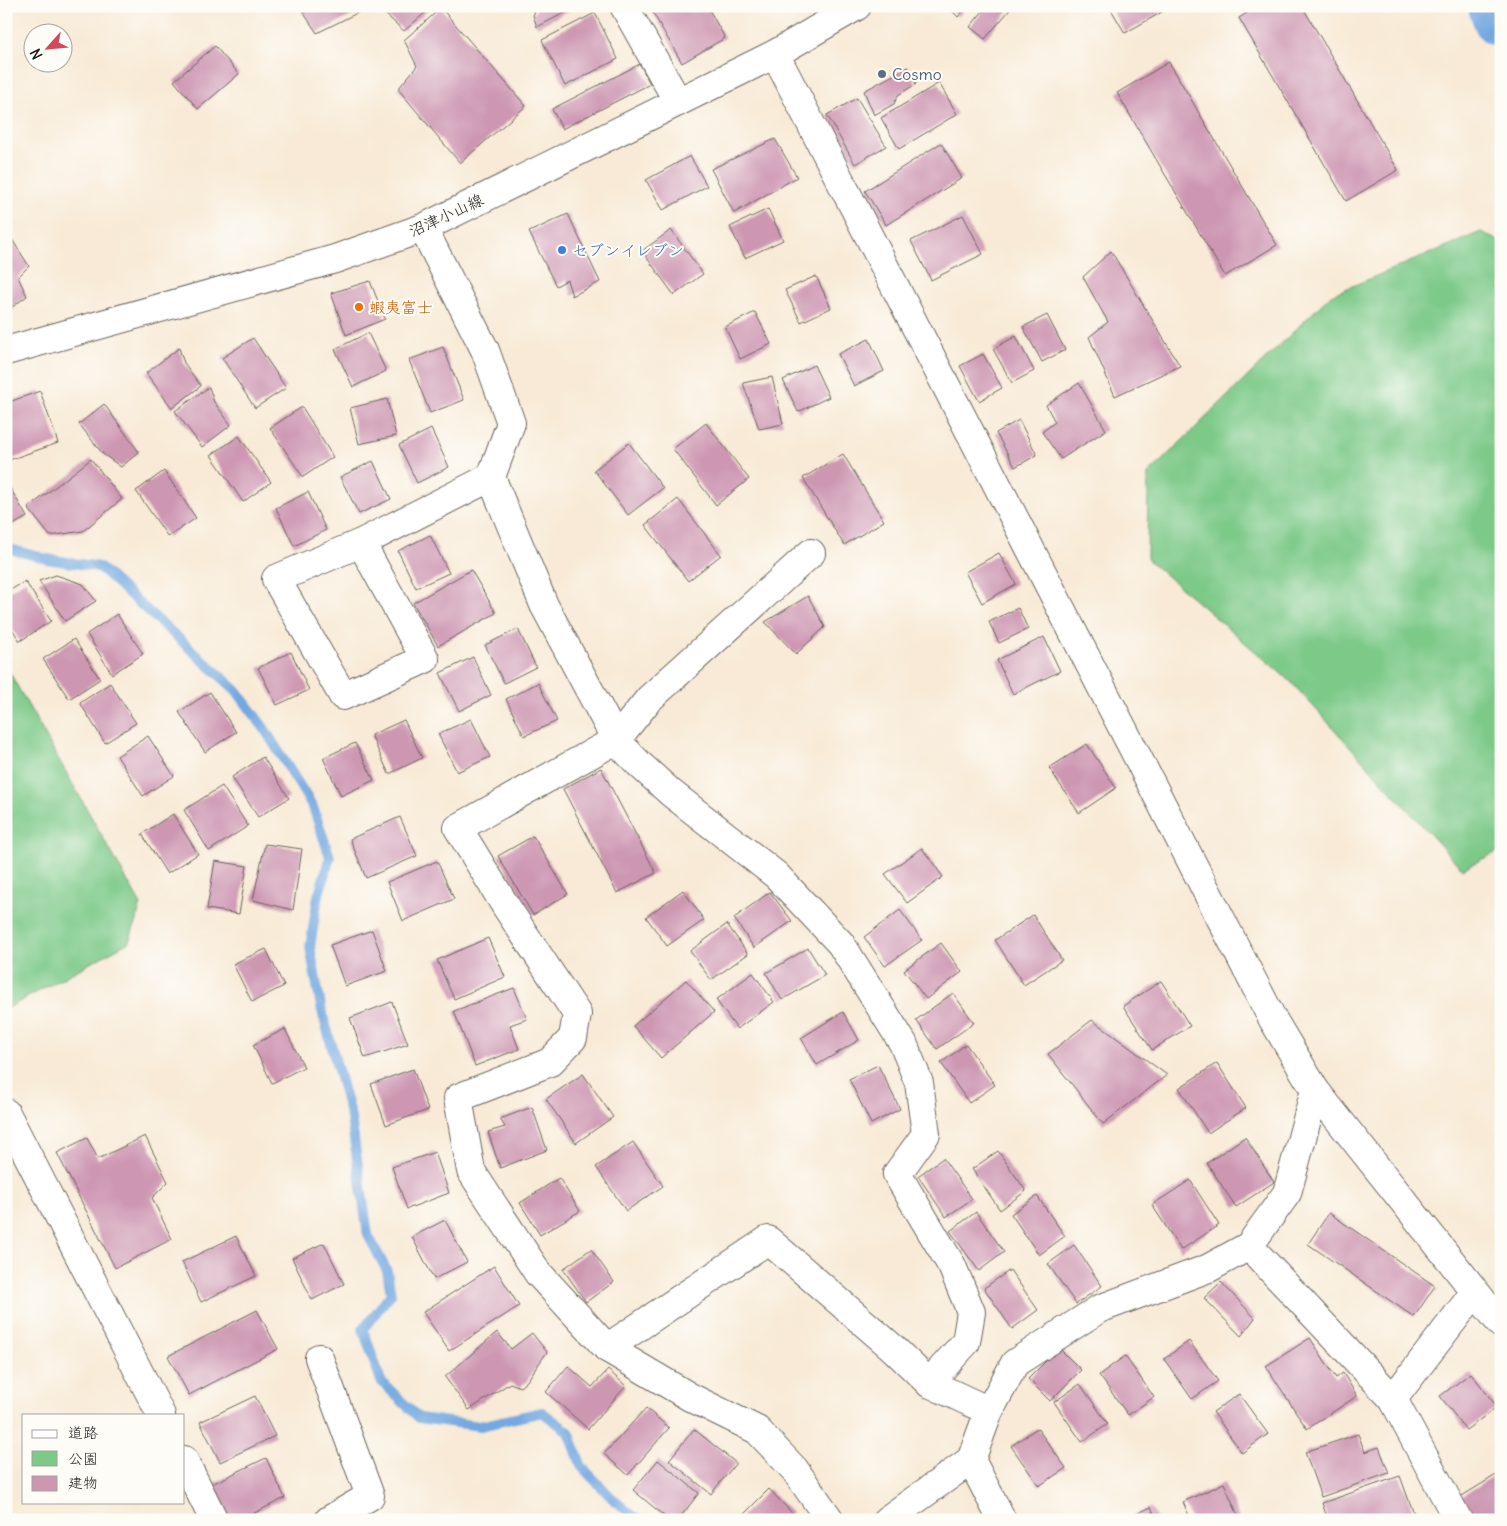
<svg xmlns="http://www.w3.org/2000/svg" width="1507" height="1526" font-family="Delius,'Klee One',sans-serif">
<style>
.green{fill:#7cc988;stroke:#4c7252}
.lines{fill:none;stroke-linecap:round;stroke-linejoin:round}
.stream{stroke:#73a8e0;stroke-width:10}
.river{stroke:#73a8e0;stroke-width:56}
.building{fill:#cd97b2}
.street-casing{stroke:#69645d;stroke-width:30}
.secondary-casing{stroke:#69645d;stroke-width:30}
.street{stroke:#fff;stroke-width:28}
.secondary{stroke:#fff;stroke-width:28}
.service-dot{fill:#5c6f8a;stroke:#fdfcf7;stroke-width:2}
.shop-dot{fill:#3f7fe0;stroke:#fdfcf7;stroke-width:2}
.food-dot{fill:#e8710a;stroke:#fdfcf7;stroke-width:2}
.labels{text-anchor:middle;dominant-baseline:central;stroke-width:4;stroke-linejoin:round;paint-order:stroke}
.service-label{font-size:16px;fill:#4e5e75;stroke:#fdfcf7;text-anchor:start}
.street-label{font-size:16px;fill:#1c1c1c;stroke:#fdfcf7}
.shop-label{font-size:16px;fill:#366cbe;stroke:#fdfcf7;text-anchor:start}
.food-label{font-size:16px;fill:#c56008;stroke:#fdfcf7;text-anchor:start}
</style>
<rect width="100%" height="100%" fill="#fdfcf7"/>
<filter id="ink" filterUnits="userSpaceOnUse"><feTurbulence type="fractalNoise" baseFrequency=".02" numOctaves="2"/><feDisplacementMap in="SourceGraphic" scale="10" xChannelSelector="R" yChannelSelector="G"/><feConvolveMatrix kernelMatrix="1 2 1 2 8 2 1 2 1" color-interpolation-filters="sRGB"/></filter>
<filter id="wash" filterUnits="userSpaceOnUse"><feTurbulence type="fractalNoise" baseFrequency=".0096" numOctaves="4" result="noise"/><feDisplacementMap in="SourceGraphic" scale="20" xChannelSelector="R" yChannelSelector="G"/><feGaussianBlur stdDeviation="1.12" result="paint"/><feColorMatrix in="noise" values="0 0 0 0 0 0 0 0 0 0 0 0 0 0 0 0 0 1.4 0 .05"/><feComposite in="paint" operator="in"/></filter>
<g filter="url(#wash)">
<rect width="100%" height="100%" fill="#f8ead6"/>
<g class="green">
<path d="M1481 232 1501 242V850L1462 869 1291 682 1147 559 1148 474 1331 295Z"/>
<path d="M6 666 141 905 129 942 6 1009Z"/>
</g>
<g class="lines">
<path class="stream" d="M6 548 47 559 99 567 236 690 264 728 313 807 330 857 318 897 310 947 321 1007 351 1118 368 1235 387 1271 391 1294 363 1329 381 1381 419 1418 480 1426 542 1412 569 1432 582 1467 614 1500 638 1520"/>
<path class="river" d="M1496 6 1501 19"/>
</g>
<g id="blocks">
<g class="building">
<path d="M299 6H355L359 12 317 33Z"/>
<path d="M386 6H433L404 31 383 12Z"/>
<path d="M538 6H578L537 27 533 15Z"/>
<path d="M649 6H707L725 38 682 63Z"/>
<path d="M948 6H968L958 17Z"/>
<path d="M987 6H1013L985 39 970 27Z"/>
<path d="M1109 6H1159L1162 12 1125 33Z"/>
<path d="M1258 6H1302L1398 170 1346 201 1239 18Z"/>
<path d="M441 8 526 106 460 163 398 89 417 66 404 40Z"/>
<path d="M595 13 618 59 565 86 542 40Z"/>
<path d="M215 46 239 74 198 109 174 81Z"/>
<path d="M1169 62 1277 245 1225 276 1117 93Z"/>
<path d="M640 64 650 84 562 129 552 109Z"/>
<path d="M908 67 916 84 898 95 894 104 874 115 864 91Z"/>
<path d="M939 83 957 114 899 149 881 118Z"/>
<path d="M857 98 886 146 855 164 827 115Z"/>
<path d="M775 139 797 177 734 213 711 169Z"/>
<path d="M941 143 962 178 886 225 865 191Z"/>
<path d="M690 156 707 186 663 210 646 180Z"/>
<path d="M768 209 783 240 745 258 730 227Z"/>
<path d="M568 214 600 282 572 296 567 280 556 286 529 232Z"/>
<path d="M963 215 983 254 931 280 911 241Z"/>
<path d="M6 230 29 266 18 277 27 296 7 311Z"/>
<path d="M671 230 703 274 674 295 642 251Z"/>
<path d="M1111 251 1180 366 1115 396 1089 337 1108 322 1083 277Z"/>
<path d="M816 276 831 308 801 322 785 290Z"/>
<path d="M370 281 385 319 346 335 331 293Z"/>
<path d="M755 312 771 344 740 359 725 327Z"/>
<path d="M1047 315 1065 350 1042 362 1023 327Z"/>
<path d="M368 333 386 371 353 387 335 349Z"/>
<path d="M1016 336 1034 371 1012 383 993 349Z"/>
<path d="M253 338 286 388 255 408 222 358Z"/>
<path d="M869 339 884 371 854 386 838 354Z"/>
<path d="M443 347 464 400 430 413 409 360Z"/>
<path d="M179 348 184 363 201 386 172 408 146 373Z"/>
<path d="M983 354 1002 388 979 401 960 366Z"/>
<path d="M814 365 829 397 798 412 783 380Z"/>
<path d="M772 377 783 424 759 429 743 383Z"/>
<path d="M1079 383 1106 430 1061 459 1042 432 1055 422 1046 405Z"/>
<path d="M209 387 214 402 231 425 202 447 175 411Z"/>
<path d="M40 391 58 443 6 461V403Z"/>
<path d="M387 399 396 436 359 444 350 408Z"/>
<path d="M104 404 139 452 121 467 103 454 79 424Z"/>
<path d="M302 407 333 457 303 477 270 428Z"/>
<path d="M1019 420 1037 455 1015 467 996 433Z"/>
<path d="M706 423 749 479 716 505 673 449Z"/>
<path d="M431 429 449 467 417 483 399 445Z"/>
<path d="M239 436 271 482 243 502 211 455Z"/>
<path d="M629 443 663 488 628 515 594 470Z"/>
<path d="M843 454 884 521 844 545 803 478Z"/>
<path d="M91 459 122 499 83 531 50 536 28 508Z"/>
<path d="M373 461 391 499 359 514 340 477Z"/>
<path d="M164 471 196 518 168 537 136 491Z"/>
<path d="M6 481 27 517 6 529Z"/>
<path d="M308 492 326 530 294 546 276 508Z"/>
<path d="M678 499 721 555 688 581 645 525Z"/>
<path d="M430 535 449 573 416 588 398 551Z"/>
<path d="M999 553 1016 584 982 603 965 572Z"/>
<path d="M471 570 496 613 438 646 413 603Z"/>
<path d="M56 575 83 584 96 601 65 621 39 581Z"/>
<path d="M25 581 51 621 20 641 6 620V593Z"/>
<path d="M808 596 825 627 796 654 765 622Z"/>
<path d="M1018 608 1028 629 999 643 989 622Z"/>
<path d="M117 614 143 654 112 674 87 634Z"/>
<path d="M518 629 536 667 504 683 485 645Z"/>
<path d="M1044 637 1060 671 1013 694 997 660Z"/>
<path d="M74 639 100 679 69 699 43 659Z"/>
<path d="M291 652 309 690 277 705 258 668Z"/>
<path d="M473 657 491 695 459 711 440 673Z"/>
<path d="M110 683 136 723 105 743 80 703Z"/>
<path d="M538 683 557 721 524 736 506 699Z"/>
<path d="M210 692 236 732 205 752 179 712Z"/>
<path d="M471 719 490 757 457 772 438 734Z"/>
<path d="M404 720 422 758 389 774 371 735Z"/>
<path d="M148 736 174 776 143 796 117 756Z"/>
<path d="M355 743 374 780 341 796 323 758Z"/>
<path d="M1087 744 1116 788 1079 813 1049 768Z"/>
<path d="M263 757 289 798 258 817 232 777Z"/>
<path d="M601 768 656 873 617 893 563 789Z"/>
<path d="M222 786 248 826 209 851 184 810Z"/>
<path d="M173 814 198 854 167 874 142 834Z"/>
<path d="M400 817 417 856 366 878 350 839Z"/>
<path d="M533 836 568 894 533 915 498 856Z"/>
<path d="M265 844 302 849 293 910 253 900Z"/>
<path d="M922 848 943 877 907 903 885 874Z"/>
<path d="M215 861 247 866 239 914 207 909Z"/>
<path d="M437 861 454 899 403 921 387 882Z"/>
<path d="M683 890 704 920 667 946 646 917Z"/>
<path d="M770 892 792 921 754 948 734 918Z"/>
<path d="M900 910 922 940 885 966 864 937Z"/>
<path d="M1033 915 1062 960 1024 985 995 940Z"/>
<path d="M727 924 748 954 711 980 690 951Z"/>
<path d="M372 930 387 971 345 986 330 945Z"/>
<path d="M488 938 505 977 454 999 437 960Z"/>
<path d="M941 943 962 972 926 999 904 970Z"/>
<path d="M808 948 825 975 782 1000 766 973Z"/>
<path d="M266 949 284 986 252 1002 233 964Z"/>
<path d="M753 973 774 1002 737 1029 716 1000Z"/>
<path d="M686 980 714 1012 661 1058 633 1026Z"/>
<path d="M1161 981 1190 1026 1152 1050 1123 1006Z"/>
<path d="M514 988 527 1019 510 1025 519 1049 475 1066 454 1011Z"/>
<path d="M953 993 974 1023 937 1049 916 1020Z"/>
<path d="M392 1002 408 1044 365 1058 350 1018Z"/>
<path d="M843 1012 859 1040 817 1065 801 1038Z"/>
<path d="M1092 1020 1167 1075 1103 1124 1048 1054Z"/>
<path d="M285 1029 304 1067 272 1083 253 1045Z"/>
<path d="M966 1044 995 1085 969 1103 941 1063Z"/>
<path d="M1217 1063 1246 1108 1208 1133 1179 1088Z"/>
<path d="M878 1065 900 1109 871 1124 849 1079Z"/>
<path d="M413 1069 428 1110 386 1125 371 1084Z"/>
<path d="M583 1074 613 1117 576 1143 546 1099Z"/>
<path d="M532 1107 547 1150 500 1168 488 1132 505 1127 500 1119Z"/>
<path d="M145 1136 168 1182 152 1198 172 1239 115 1268 57 1153 87 1138 98 1159Z"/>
<path d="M1245 1137 1274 1182 1236 1207 1207 1163Z"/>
<path d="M633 1142 663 1186 626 1211 596 1167Z"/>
<path d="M998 1151 1026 1191 1000 1210 972 1169Z"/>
<path d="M435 1152 449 1193 407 1209 392 1167Z"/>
<path d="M943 1158 972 1199 946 1217 918 1176Z"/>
<path d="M559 1178 580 1211 540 1235 520 1203Z"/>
<path d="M1190 1180 1219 1225 1181 1250 1152 1205Z"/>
<path d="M1037 1196 1065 1236 1039 1255 1011 1214Z"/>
<path d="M976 1212 1004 1252 979 1271 950 1231Z"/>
<path d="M1329 1213 1435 1286 1414 1317 1308 1244Z"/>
<path d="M445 1220 467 1262 434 1279 412 1237Z"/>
<path d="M236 1236 256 1276 201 1302 182 1262Z"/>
<path d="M324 1243 344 1284 312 1300 292 1258Z"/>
<path d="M1074 1245 1102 1286 1076 1304 1048 1264Z"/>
<path d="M591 1249 614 1282 586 1302 563 1269Z"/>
<path d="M494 1266 519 1306 449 1351 423 1312Z"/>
<path d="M1010 1270 1038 1310 1012 1329 984 1288Z"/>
<path d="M1221 1282 1255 1318 1241 1336 1204 1298Z"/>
<path d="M257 1310 278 1349 189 1395 168 1356Z"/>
<path d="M497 1332 511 1349 532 1333 547 1352 527 1381 520 1387 510 1383 469 1410 445 1377Z"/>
<path d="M1310 1338 1336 1378 1343 1373 1357 1396 1307 1429 1266 1366Z"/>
<path d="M1189 1341 1218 1381 1192 1399 1164 1359Z"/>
<path d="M1059 1348 1081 1370 1050 1401 1028 1379Z"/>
<path d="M1125 1356 1154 1397 1128 1415 1099 1375Z"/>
<path d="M568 1366 592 1387 608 1370 626 1386 588 1429 546 1392Z"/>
<path d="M1471 1373 1497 1407 1466 1430 1440 1396Z"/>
<path d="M1080 1384 1108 1424 1082 1442 1054 1402Z"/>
<path d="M1239 1394 1268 1434 1242 1453 1213 1412Z"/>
<path d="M255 1396 275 1436 220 1462 200 1422Z"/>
<path d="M646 1408 669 1428 628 1475 604 1454Z"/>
<path d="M1037 1428 1066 1468 1039 1486 1011 1446Z"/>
<path d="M694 1429 736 1463 711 1494 669 1460Z"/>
<path d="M1358 1434 1365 1452 1379 1447 1389 1473 1321 1497 1305 1452Z"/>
<path d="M266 1458 285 1498 240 1520H228L212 1484Z"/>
<path d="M658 1460 699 1493 678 1520H669L633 1490Z"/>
<path d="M1501 1472V1515L1493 1520H1470L1457 1499Z"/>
<path d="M1400 1476 1414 1514 1399 1520H1328L1322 1503Z"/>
<path d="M1224 1483 1240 1520H1191L1183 1502Z"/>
<path d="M769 1489 792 1513 785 1520H743L741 1517Z"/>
<path d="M1151 1507 1157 1520H1124Z"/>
</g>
</g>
</g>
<g filter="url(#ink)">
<use href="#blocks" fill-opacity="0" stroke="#69645d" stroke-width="1"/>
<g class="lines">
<g class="street-casing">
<g id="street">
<path d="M624 6 678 102"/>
<path d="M775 54 1272 1018 1315 1090 1501 1324"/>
<path d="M423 228 485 350 511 423 491 477 544 605 616 740 458 828 505 905 577 1014 573 1038 550 1062 458 1098 471 1171 538 1273 607 1348 690 1397 757 1430 795 1470 830 1520"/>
<path d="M361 543 425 659 343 696 276 579 361 543 491 477"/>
<path d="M811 553 649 699 616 740 638 763 671 793 776 875 841 944 903 1043 919 1083 926 1134 897 1174 952 1266 971 1312 966 1342 929 1383"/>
<path d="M6 1113 161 1415"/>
<path d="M1249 1246 1393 1399 1458 1520"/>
<path d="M607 1348 768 1240 894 1349 929 1383 989 1411"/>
<path d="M319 1358 370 1496 329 1520"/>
<path d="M1393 1399 1475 1292"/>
<path d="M184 1460 214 1520"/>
<path d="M971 1460 1002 1520"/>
<path d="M887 1520 971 1460 989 1411 1015 1363 1099 1309 1209 1268 1249 1246 1287 1193 1315 1090"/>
</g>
</g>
<g class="secondary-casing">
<path id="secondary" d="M6 351 335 259 423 228 775 54 857 6"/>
</g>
<use href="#street" class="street"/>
<use href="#secondary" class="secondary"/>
</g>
</g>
<circle class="service-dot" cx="882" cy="74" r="5"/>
<circle class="shop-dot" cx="562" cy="250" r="5"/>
<circle class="food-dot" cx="359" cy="307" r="5"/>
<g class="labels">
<g class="service-label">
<text x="892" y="74">Cosmo</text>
</g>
<g class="street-label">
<text transform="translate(446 215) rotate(-25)">沼津小山線</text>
</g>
<g class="shop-label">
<text x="572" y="250">セブンイレブン</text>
</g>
<g class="food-label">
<text x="369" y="307">蝦夷富士</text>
</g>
</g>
<rect width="1507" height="1526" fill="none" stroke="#fdfcf7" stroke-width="25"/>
<rect x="22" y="1414" width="162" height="90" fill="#fdfcf7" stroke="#a3a29f"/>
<rect x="32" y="1430" width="25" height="8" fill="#ffffff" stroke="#a3a29f"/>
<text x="68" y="1438" font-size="15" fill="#1c1c1c">道路</text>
<rect x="32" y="1451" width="25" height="15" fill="#7cc988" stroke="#a3a29f"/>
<text x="68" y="1464" font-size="15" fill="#1c1c1c">公園</text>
<rect x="32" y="1476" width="25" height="15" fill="#cd97b2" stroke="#a3a29f"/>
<text x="68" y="1488" font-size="15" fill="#1c1c1c">建物</text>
<g transform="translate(48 48) rotate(243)"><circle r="24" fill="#fdfcf7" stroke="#a3a29f"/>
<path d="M0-4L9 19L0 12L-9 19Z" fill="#d1495b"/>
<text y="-8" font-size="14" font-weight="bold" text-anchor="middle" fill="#1c1c1c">N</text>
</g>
</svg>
